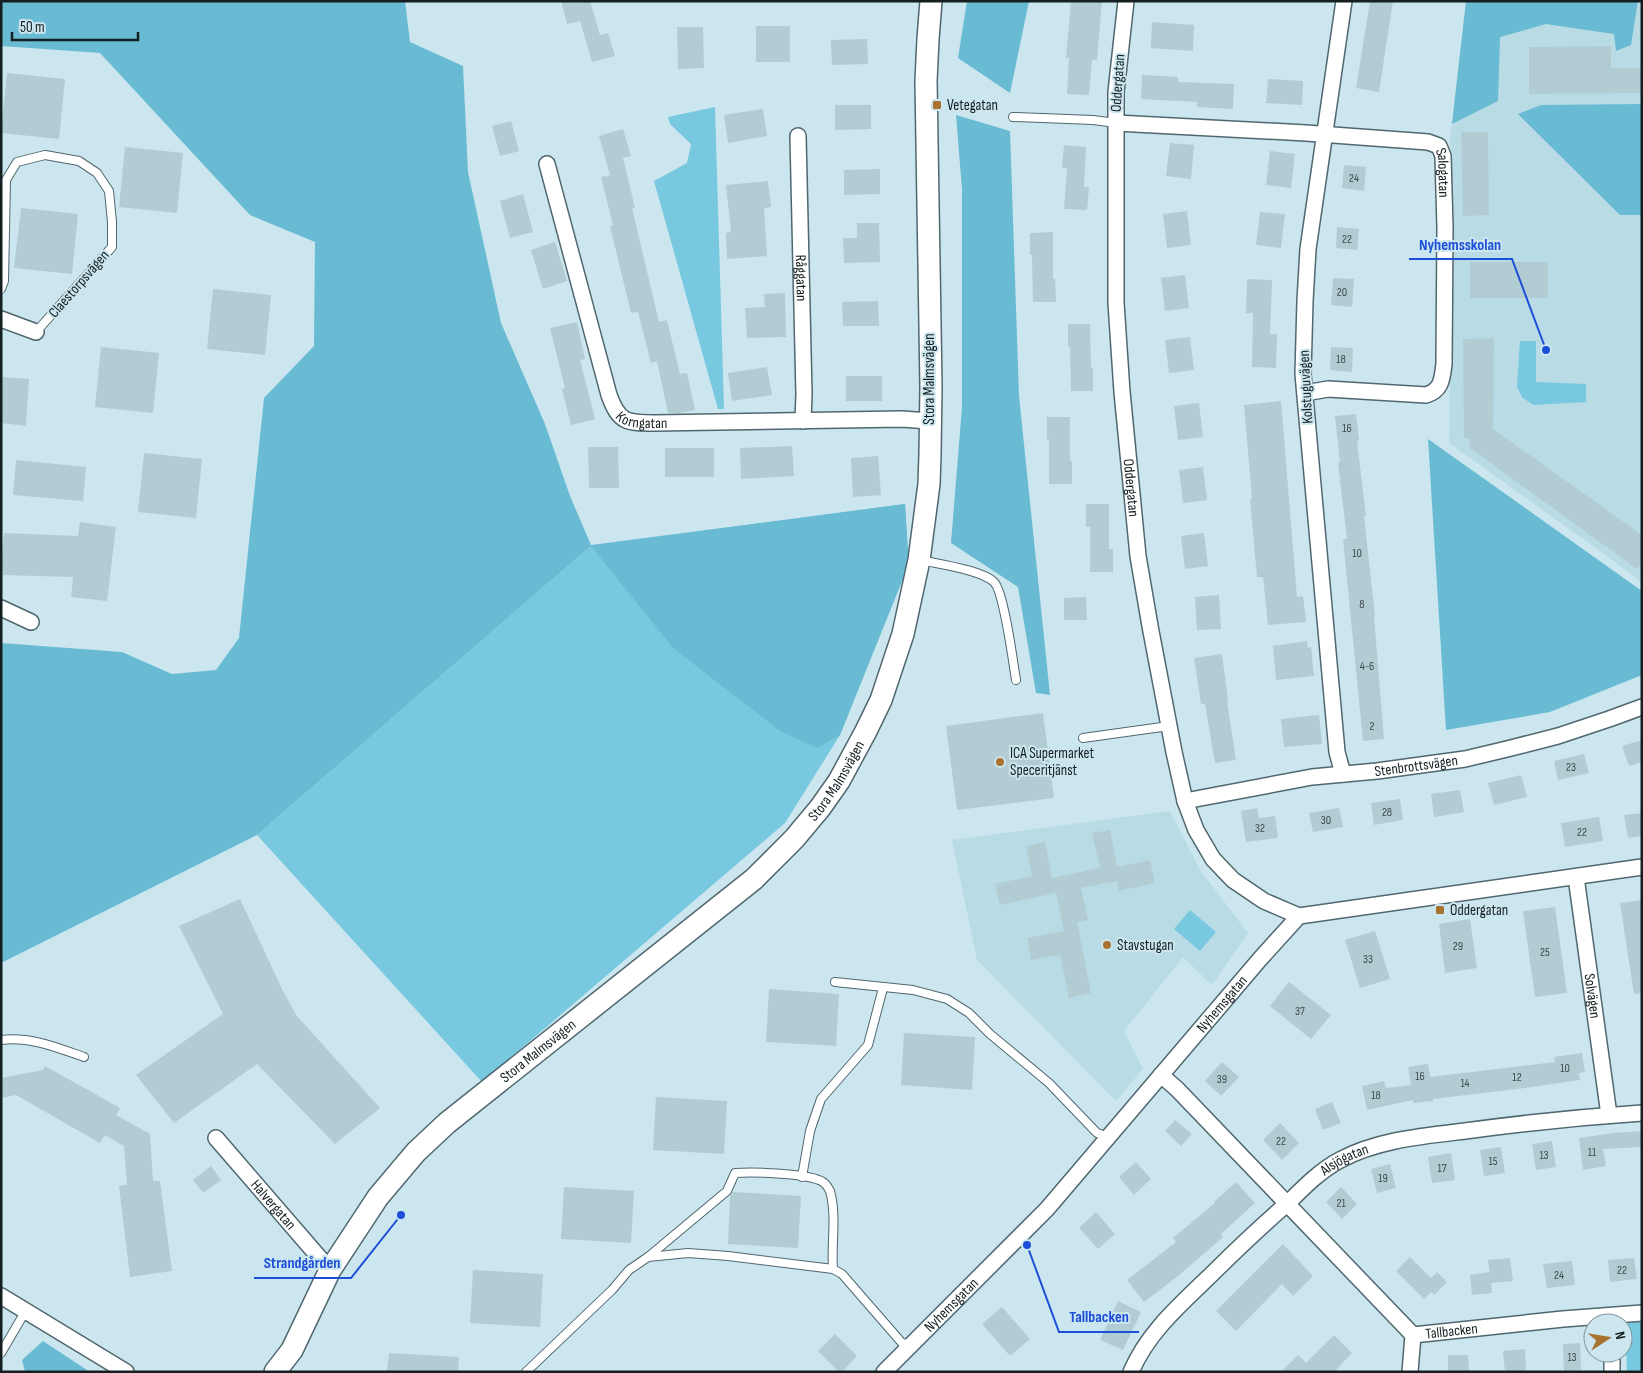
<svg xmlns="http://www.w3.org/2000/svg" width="1643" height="1373" font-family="'Sofia Sans Condensed',sans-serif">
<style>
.built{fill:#b8dbe6}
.green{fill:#78c8e0}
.forest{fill:#69bbd3}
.building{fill:#b2ccd4}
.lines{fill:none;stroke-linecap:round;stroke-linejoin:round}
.lane-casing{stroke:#50676f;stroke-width:10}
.street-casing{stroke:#50676f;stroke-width:18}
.secondary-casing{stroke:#50676f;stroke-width:24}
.lane{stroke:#fff;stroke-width:8}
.street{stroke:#fff;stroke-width:15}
.secondary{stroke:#fff;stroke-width:21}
.poi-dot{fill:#a9722e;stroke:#cbe6ee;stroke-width:2}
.labels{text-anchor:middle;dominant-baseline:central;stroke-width:4;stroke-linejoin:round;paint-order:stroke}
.number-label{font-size:12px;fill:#3c4a4e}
.street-label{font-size:15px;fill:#151f22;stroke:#cbe6ee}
.poi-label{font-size:15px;fill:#151f22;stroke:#cbe6ee;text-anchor:start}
.leader{fill:none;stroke:#1d4ed8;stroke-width:2}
.callout-dot{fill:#1d4ed8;stroke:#cbe6ee;stroke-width:2}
.callout-label{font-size:16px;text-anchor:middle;font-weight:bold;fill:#1d4ed8;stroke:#cbe6ee;stroke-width:4;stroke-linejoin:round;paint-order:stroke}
</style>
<rect width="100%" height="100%" fill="#cbe6ee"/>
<g class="built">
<path d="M1466 1H1642V583L1615 562 1449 443 1452 256 1450 139Z"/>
<path d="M1170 811 1200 870 1248 933 1212 985 1183 957 1124 1031 1143 1069 1116 1101 977 960 952 840Z"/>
</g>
<g class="green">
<path d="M715 107 724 409H718L654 181 687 163 691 144 670 124 668 117Z"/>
<path d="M1520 341H1536V382L1586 384V402L1533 405 1522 397 1517 387Z"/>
<path d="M905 504 908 564 840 735 785 823 482 1082 257 835 591 546Z"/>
<path d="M1190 910 1216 932 1200 951 1174 929Z"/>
<path d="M1642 1319V1372H1627L1625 1329 1631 1320Z"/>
</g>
<g class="forest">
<path d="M1 1H405L410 42 463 66 468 172 501 323 545 424 570 496 591 545 905 504 909 564 840 735 817 748 780 731 673 648 591 546 257 835 1 963V643L122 652 172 674 216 670 239 638 264 398 314 346 315 242 250 215 100 53 1 46Z"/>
<path d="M967 1H1029L1010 93 958 58Z"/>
<path d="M1466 1H1638L1631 45 1616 51 1614 34 1546 24 1500 37 1498 101 1452 124Z"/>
<path d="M1642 104V215H1620L1518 114 1541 105Z"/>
<path d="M956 115 1010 131 1019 396 1050 695 1036 693 1018 587 951 543 962 407V189Z"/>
<path d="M1428 439 1642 591V675L1550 712 1446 730Z"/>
<path d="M43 1341 90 1372H25L22 1360Z"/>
</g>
<g class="building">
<path d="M561 1H590L600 35 608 33 615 56 592 62 580 21 567 24Z"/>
<path d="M1071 1H1102L1097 60H1092L1089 95 1067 94 1069 58H1066Z"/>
<path d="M1370 1H1393L1379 92 1356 88Z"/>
<path d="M1152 22 1194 25 1193 51 1151 48Z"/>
<rect x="756" y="26" width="34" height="36"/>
<path d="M677 27H703L704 68 678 69Z"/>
<path d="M867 39 868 64 832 65 831 40Z"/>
<path d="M1611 46V68H1642V93L1529 94V47Z"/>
<path d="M7 73 65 79 59 139 1 133Z"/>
<path d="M1142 75 1178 77V82L1234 84 1233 109 1197 107V102L1141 99Z"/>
<path d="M1268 79 1303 81 1302 105 1266 103Z"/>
<path d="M835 105H871V129L835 130Z"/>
<path d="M763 109 767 136 728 143 724 115Z"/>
<path d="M511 121 519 151 500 156 492 126Z"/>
<path d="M623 129 631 156 623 158 635 208H632L659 322 667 320 680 374 687 373 695 410 680 413H668L657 361 651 363 638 312 631 313 610 226 613 225 601 177 610 175 599 136Z"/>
<path d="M1461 132H1488L1489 215 1463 216Z"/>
<path d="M1170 143 1194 145 1191 179 1166 176Z"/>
<path d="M1064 145 1086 147 1084 187H1089L1087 210 1064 209 1067 168H1062Z"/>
<path d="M125 147 183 153 177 213 119 207Z"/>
<path d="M1270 151 1295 154 1291 188 1266 185Z"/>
<path d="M1344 165 1366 167 1364 191 1342 188Z"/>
<path d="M880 169V194L844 195V170Z"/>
<path d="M768 181 771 207 764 208 767 256 727 259 726 233 731 232 726 185Z"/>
<path d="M523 194 533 232 510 238 500 201Z"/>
<path d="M21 208 78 214 72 274 14 268Z"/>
<path d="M1187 211 1191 245 1167 248 1163 214Z"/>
<path d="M1260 212 1285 214 1281 248 1256 245Z"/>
<path d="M857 223H879L880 262 844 263 843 238H857Z"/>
<path d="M1337 227 1359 229 1357 250 1336 248Z"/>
<path d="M1053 232V279H1055L1056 302H1033L1032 255H1030V233Z"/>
<path d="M555 242 567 281 543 289 531 250Z"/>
<rect x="1470" y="262" width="78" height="36"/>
<path d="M1185 275 1189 308 1165 311 1161 278Z"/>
<path d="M1333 278 1354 279 1352 307 1331 305Z"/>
<path d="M1247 279 1272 280 1270 334H1277L1276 368 1252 367 1253 313H1246Z"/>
<path d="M213 289 271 295 265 355 207 349Z"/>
<path d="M785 293 786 337 747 338 745 308 765 307 764 294Z"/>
<path d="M878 301 879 326H843L842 302Z"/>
<path d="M577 322 585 359 580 360 595 419 571 425 562 389 565 388 550 328Z"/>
<path d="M1068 324H1090L1091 368H1093V391H1071L1070 347H1068Z"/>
<path d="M1190 337 1194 370 1169 373 1165 340Z"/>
<path d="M1494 338 1493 429 1642 535V561L1637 569 1470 448 1469 438H1464L1463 339Z"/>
<path d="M101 347 159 353 153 413 95 407Z"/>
<path d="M1331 347 1353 348 1352 372 1330 370Z"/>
<path d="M767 367 772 395 732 401 728 373Z"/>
<rect x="846" y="376" width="36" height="25"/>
<path d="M1 377 29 379 26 426 1 423Z"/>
<path d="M1281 401 1297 597 1303 596 1306 622 1268 625 1263 577H1257L1250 499H1252L1244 405Z"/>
<path d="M1199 403 1203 437 1178 440 1174 406Z"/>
<path d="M1356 414 1359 440 1357 441 1366 516H1364L1375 617H1374L1384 739 1363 741 1343 539H1347L1338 463 1340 462 1335 416Z"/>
<path d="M1047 417H1070V461H1072V484H1049V439H1047Z"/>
<path d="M792 446 794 476 741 479 740 448Z"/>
<path d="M588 447H618L619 488H589Z"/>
<rect x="665" y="448" width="49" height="29"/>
<path d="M144 453 202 459 196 518 138 512Z"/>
<path d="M878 456 881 495 853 497 851 458Z"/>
<path d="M16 460 86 467 83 501 13 495Z"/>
<path d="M1203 467 1207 500 1183 503 1179 470Z"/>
<path d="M1086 504H1109V549H1113V572H1090V527H1086Z"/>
<path d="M80 522 116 527 107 601 71 597 73 577 1 575 4 533 78 536Z"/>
<path d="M1204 533 1208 566 1185 569 1181 536Z"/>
<path d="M1219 595 1221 629 1197 630 1195 597Z"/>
<path d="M1086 597 1087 620H1064V598Z"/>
<path d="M1307 641 1308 648 1311 647 1314 676 1276 680 1273 646Z"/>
<path d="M1222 654 1228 700 1227 701 1236 760 1215 763 1205 704H1201L1194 658Z"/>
<path d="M1043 713 1054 798 957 810 946 726Z"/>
<path d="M1319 715 1322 744 1284 747 1281 719Z"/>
<path d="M1642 740V762L1629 766 1622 746Z"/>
<path d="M1584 754 1589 773 1558 780 1554 761Z"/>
<path d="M1521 775 1527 797 1494 805 1488 783Z"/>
<path d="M1460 790 1464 812 1434 817 1431 794Z"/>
<path d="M1400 799 1403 820 1374 825 1371 803Z"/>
<path d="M1257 808 1259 818 1275 816 1278 838 1246 842 1241 811Z"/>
<path d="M1339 808 1343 827 1313 832 1309 813Z"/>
<path d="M1642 813V836L1628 838 1624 815Z"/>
<path d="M1599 817 1603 841 1565 847 1561 823Z"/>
<path d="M1110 830 1117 867 1150 860 1155 883 1119 891 1117 881 1081 888 1088 920 1077 922 1091 993 1069 998 1060 955 1031 960 1027 938 1064 931 1056 893 1000 905 995 884 1032 876 1026 846 1045 842 1052 878 1100 868 1092 833Z"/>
<path d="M240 899 281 987 296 1015 380 1108 335 1144 257 1064 174 1123 136 1075 223 1014 179 926Z"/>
<path d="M1642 900V993L1634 994 1620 903Z"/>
<path d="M1555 907 1567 993 1535 997 1523 911Z"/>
<path d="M1470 919 1477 968 1445 973 1439 924Z"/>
<path d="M1375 931 1390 979 1360 988 1345 940Z"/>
<path d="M1289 982 1331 1015 1311 1039 1270 1006Z"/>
<path d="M769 989 839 994 836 1046 766 1042Z"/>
<path d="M904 1033 975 1037 972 1090 901 1085Z"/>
<path d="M1582 1053 1585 1072 1579 1073 1580 1080 1525 1088 1433 1099V1101L1413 1103V1100L1367 1110 1362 1086 1384 1081 1386 1088 1411 1085 1408 1067 1428 1064 1430 1077 1555 1062 1554 1057Z"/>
<path d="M1222 1062 1239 1077 1221 1096 1205 1081Z"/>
<path d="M45 1066 120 1108 116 1115 150 1134 153 1181H160L172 1271 130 1277 119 1186 127 1185 124 1146 105 1135 100 1143 16 1095 1 1098V1078L43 1070Z"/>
<path d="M656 1097 727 1101 724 1154 653 1150Z"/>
<path d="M1332 1102 1341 1123 1323 1130 1315 1109Z"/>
<path d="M1175 1120 1192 1134 1181 1146 1165 1131Z"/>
<path d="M1280 1123 1299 1143 1282 1160 1263 1140Z"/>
<path d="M1642 1131V1147L1603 1149 1606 1166 1583 1170 1579 1138 1613 1133Z"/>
<path d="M1552 1141 1556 1167 1536 1170 1532 1144Z"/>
<path d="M1501 1147 1505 1173 1484 1176 1480 1150Z"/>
<path d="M1451 1153 1455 1180 1432 1183 1428 1157Z"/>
<path d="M1136 1162 1151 1179 1134 1195 1119 1177Z"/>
<path d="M1390 1164 1396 1188 1377 1193 1371 1169Z"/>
<path d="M211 1166 221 1180 203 1193 193 1180Z"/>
<path d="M1236 1182 1255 1203 1221 1234 1223 1237 1178 1276 1144 1302 1127 1280 1176 1242 1173 1238 1215 1203 1214 1202Z"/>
<path d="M564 1187 634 1191 631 1243 561 1239Z"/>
<path d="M1341 1187 1357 1204 1342 1219 1326 1202Z"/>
<path d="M733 1192 801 1196 798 1248 728 1244 730 1196Z"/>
<path d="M1096 1212 1115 1234 1098 1249 1079 1228Z"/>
<path d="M1283 1244 1313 1276 1293 1296 1282 1284 1236 1331 1216 1311Z"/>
<path d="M1410 1257 1431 1278 1437 1272 1447 1282 1434 1295 1431 1292 1424 1299 1396 1271Z"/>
<path d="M1510 1258 1513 1281 1491 1283 1488 1260Z"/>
<path d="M1634 1258 1637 1279 1610 1282 1608 1260Z"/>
<path d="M1572 1261 1575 1285 1547 1288 1543 1264Z"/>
<path d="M473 1270 543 1274 540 1327 470 1323Z"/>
<path d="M1490 1272 1492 1293 1472 1295 1470 1275Z"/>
<path d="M1118 1301 1141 1312 1123 1350 1100 1340Z"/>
<path d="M1002 1307 1030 1339 1010 1356 982 1324Z"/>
<path d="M835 1334 857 1356 842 1372H839L818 1351Z"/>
<path d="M1334 1335 1352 1353 1334 1372H1281L1298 1355 1306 1363Z"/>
<path d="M1580 1343 1581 1370 1564 1371 1563 1344Z"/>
<path d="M1525 1349 1526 1372H1505L1503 1351Z"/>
<path d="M389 1353 459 1357 458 1372H387Z"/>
<path d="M1448 1355H1468L1469 1372H1448Z"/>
</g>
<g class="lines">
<g class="lane-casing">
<g id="lane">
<path d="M1013 117 1093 120 1116 123"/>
<path d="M1 289 4 281 6 180 17 162 45 155 79 161 97 173 109 191 112 222V247L36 332"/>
<path d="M921 560C938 564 982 570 994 582 1004 592 1013 662 1016 680"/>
<path d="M1083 738 1169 726"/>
<path d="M835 982 913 990 947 999 969 1013 990 1034 1049 1083 1097 1133 1109 1137"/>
<path d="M1 1040C30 1036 58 1048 84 1057"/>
<path d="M802 1177 810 1131 821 1099 868 1045 883 988"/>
<path d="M648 1257 727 1191 735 1173C753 1172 809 1173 823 1182 826 1184 829 1189 830 1191 837 1216 831 1244 833 1269L842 1274 902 1343 910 1345"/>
<path d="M1 1353 25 1312"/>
<path d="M526 1372 612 1290 629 1270 648 1257 688 1253 728 1256 833 1269"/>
</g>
</g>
<g class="street-casing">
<g id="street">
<path id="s1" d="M1126 1 1116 92V303L1122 392 1131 484 1138 556 1150 626 1174 752 1185 801 1196 830 1213 859 1233 880 1264 901 1299 916"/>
<path id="s2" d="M1116 123 1306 133 1428 142 1439 146 1443 156 1445 228 1444 364C1442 379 1442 390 1426 395L1328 389 1305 393"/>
<path id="s3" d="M798 136 804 394 803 421"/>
<path id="s4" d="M547 164 609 395C619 423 627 423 655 423L902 419 929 421"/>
<path d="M1 319 36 332"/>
<path d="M1 608 31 622"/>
<path d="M1343 774 1337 752 1303 374 1305 301 1308 249 1344 1"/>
<path id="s5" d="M1185 801 1312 777 1377 771 1465 759 1507 749 1558 736 1609 719 1642 707"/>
<path id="s6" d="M1576 877 1609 1115"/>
<path id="s7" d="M1161 1075 1177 1089 1413 1335 1563 1319 1642 1313"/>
<path id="s8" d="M216 1138 330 1270"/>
<path d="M1 1296 126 1372"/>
<path d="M1612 1353V1372"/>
<path id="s9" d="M884 1372 1047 1209 1260 959 1299 916 1642 867"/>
<path id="s10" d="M1131 1372C1149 1329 1186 1300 1218 1268 1241 1245 1265 1223 1290 1201 1305 1186 1321 1170 1340 1160 1377 1140 1423 1136 1465 1131 1524 1123 1582 1117 1642 1113"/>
<path d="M1410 1372 1413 1335"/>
</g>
</g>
<g class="secondary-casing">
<g id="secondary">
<path id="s11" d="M275 1372 292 1350 330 1270 378 1197 416 1152 447 1123 754 879 794 839 820 808 839 781 866 731 881 700 903 634 919 560 929 484 930 454 931 387 926 81 928 39 931 1"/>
</g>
</g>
<use href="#lane" class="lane"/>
<use href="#street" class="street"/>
<use href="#secondary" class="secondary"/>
</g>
<g class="poi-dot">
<rect x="932" y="100" width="10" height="10" rx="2.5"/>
<circle cx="1000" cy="762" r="5"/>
<rect x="1435" y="905" width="10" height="10" rx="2.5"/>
<circle cx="1107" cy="945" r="5"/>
</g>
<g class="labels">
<g class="number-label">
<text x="1354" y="178">24</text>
<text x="1347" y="239">22</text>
<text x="1342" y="292">20</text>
<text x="1341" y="359">18</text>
<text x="1347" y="428">16</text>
<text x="1357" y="553">10</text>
<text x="1362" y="604">8</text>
<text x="1367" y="666">4-6</text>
<text x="1372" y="726">2</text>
<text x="1571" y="767">23</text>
<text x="1387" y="812">28</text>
<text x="1326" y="820">30</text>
<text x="1260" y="828">32</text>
<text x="1582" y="832">22</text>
<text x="1458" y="946">29</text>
<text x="1545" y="952">25</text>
<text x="1368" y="959">33</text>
<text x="1300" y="1011">37</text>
<text x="1565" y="1068">10</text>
<text x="1420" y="1076">16</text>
<text x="1517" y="1077">12</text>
<text x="1222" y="1079">39</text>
<text x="1465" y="1083">14</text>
<text x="1376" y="1095">18</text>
<text x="1281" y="1141">22</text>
<text x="1592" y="1152">11</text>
<text x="1544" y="1155">13</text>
<text x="1493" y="1161">15</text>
<text x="1442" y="1168">17</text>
<text x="1383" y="1178">19</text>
<text x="1341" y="1203">21</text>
<text x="1622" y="1270">22</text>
<text x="1559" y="1275">24</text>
<text x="1572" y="1357">13</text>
</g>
<g class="street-label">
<text transform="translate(1118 83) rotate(-86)">Oddergatan</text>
<text stroke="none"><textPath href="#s2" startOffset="352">Salogatan</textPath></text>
<text stroke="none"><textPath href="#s3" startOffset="142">Råggatan</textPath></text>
<text transform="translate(79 284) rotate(-49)">Claestorpsvägen</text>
<text transform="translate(929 379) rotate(-90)">Stora Malmsvägen</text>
<text transform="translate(1306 387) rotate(-93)">Kolstuguvägen</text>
<text stroke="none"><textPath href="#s4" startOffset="286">Korngatan</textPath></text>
<text stroke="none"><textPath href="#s1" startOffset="488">Oddergatan</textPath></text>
<text stroke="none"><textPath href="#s5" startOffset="234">Stenbrottsvägen</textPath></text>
<text stroke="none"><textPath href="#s11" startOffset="826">Stora Malmsvägen</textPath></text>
<text stroke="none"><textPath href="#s6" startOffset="120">Solvägen</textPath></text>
<text stroke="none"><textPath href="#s9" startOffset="500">Nyhemsgatan</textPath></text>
<text stroke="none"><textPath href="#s11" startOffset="421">Stora Malmsvägen</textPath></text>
<text stroke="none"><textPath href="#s10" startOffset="304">Alsjögatan</textPath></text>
<text stroke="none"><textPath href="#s8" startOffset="88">Halvergatan</textPath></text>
<text stroke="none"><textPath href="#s9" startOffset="95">Nyhemsgatan</textPath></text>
<text stroke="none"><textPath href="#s7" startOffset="401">Tallbacken</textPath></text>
</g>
<g class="poi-label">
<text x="947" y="105">Vetegatan</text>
<text x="1010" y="753">ICA Supermarket<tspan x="1010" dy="17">Speceritjänst</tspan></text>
<text x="1450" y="910">Oddergatan</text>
<text x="1117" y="945">Stavstugan</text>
</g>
</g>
<path class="leader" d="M1546 350L1512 259H1409M401 1215L351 1278H254M1027 1245L1059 1332H1139"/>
<g class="callout-dot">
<circle cx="1546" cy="350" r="5"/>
<circle cx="401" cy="1215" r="5"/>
<circle cx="1027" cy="1245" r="5"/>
</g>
<g class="callout-label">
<text x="1460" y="250">Nyhemsskolan</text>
<text x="302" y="1268">Strandgården</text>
<text x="1099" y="1322">Tallbacken</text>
</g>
<rect width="1643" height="1373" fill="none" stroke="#151f22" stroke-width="5"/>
<g transform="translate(1608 1338) rotate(78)"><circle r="24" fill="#cbe6ee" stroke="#82969c"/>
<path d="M0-4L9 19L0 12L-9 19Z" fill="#a9722e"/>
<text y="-8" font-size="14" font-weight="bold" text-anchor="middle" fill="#151f22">N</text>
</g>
<path d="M12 32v8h126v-8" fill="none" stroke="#151f22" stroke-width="2.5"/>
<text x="20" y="32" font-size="15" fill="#151f22" stroke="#cbe6ee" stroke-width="4" paint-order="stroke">50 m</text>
</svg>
